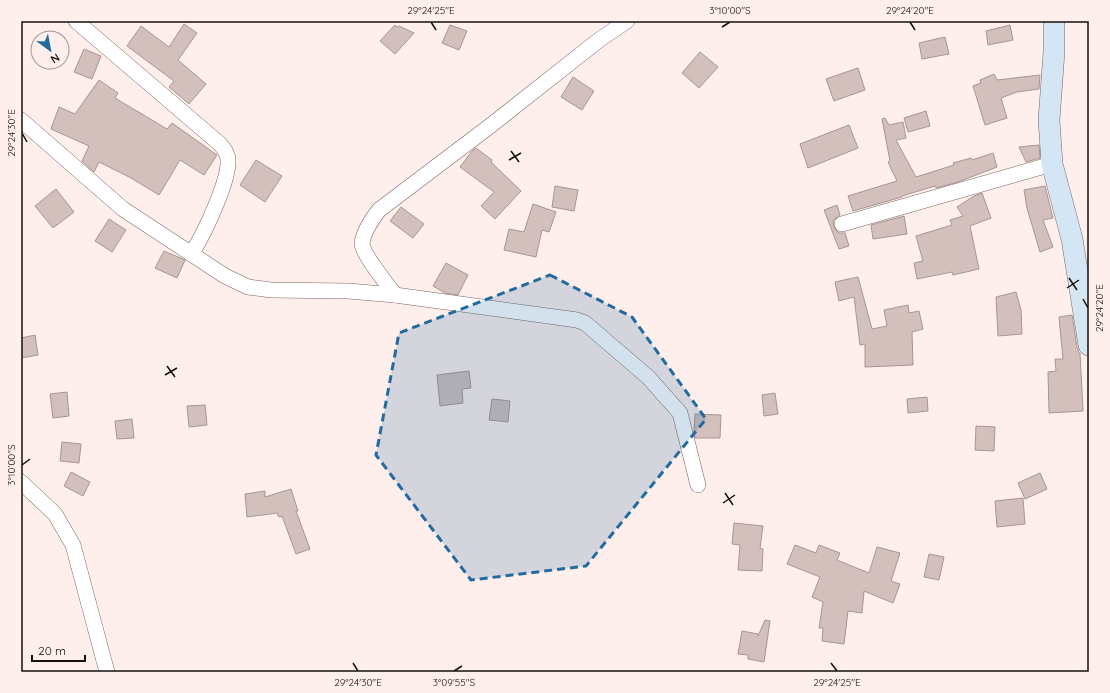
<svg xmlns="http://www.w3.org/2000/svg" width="1110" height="693" font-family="Quicksand,sans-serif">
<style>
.building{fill:#d3c0bd;stroke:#a79592}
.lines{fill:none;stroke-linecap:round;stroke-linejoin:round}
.street-casing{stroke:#766563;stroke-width:16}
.secondary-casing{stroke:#766563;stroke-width:22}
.street{stroke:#fff;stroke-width:15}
.secondary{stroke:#d4e6f4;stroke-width:21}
.marked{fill:#236b9f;fill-opacity:0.2;stroke:#236b9f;stroke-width:3;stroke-dasharray:8 5;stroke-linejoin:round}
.ticks{fill:none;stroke:#150f0e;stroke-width:1.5}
.neatline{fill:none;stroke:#150f0e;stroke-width:1.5}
.ticks-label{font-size:10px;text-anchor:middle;fill:#150f0e}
</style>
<rect width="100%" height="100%" fill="#ffefec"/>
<g class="building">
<path d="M184 24 197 33 178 60 206 84 189 104 169 87 174 81 127 46 141 26 169 47Z"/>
<path d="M395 25 397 27 399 26 414 33 395 54 380 41Z"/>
<path d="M450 25 467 31 459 50 442 43Z"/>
<path d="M1010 25 1013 40 988 45 986 31Z"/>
<path d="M945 37 949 54 922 59 919 43Z"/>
<path d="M84 49 101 56 92 79 74 72Z"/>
<path d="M700 52 718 67 699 88 682 73Z"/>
<path d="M858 68 865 90 834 101 826 79Z"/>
<path d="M994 74 997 80 1040 75 1039 89 1017 92 1001 98 1007 118 985 125 973 86 981 83 980 80Z"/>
<path d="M573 77 594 91 582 110 561 97Z"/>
<path d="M99 80 118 93 115 98 167 129 172 123 217 155 204 175 180 160 159 195 131 178 99 162 94 172 82 161 89 146 51 129 59 107 75 114Z"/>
<path d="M926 111 930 126 908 132 904 118Z"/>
<path d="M885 118 889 125 903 122 906 138 896 140 916 177 954 165 953 163 971 158 972 160 993 153 997 167 958 182 936 188 935 186 902 196V197L853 211 848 196 897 181 888 162 890 161 882 119Z"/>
<path d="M849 125 858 148 808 168 800 144Z"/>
<path d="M1039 145 1040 158 1026 162 1019 147Z"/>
<path d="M476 148 492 160 491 162 521 191 495 219 481 206 494 192 460 167 472 151Z"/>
<path d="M256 160 282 176 265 202 240 185Z"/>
<path d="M555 186 578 190 574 211 552 207Z"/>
<path d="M1045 186 1053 218 1043 220 1053 247 1040 252 1027 208 1024 190Z"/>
<path d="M56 189 74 212 53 228 35 206Z"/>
<path d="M982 193 991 218 970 226 979 269 953 275 952 272 917 279 914 263 923 261 916 236 952 225 950 220 963 216 957 207 974 196Z"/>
<path d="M533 204 556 212 549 232 542 230 536 257 504 250 509 229 524 232Z"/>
<path d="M837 205 840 215 836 218 833 221 834 227 836 230 839 233H845L849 246 839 249 824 210Z"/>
<path d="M401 207 424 224 413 238 390 221Z"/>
<path d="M904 216 907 234 873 239 871 225Z"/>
<path d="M109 219 126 230 112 252 95 241Z"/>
<path d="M164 251 185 260 177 278 155 268Z"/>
<path d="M446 263 468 275 458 295 445 293 433 286Z"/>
<path d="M858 277 872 329 887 326 884 310 908 305 909 313 919 311 923 329 912 332 913 365 865 367V344L860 345 854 297 839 301 835 282Z"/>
<path d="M1016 292 1021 310 1022 334 998 336 996 297Z"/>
<path d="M1072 315 1077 347 1079 353H1080L1083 411 1049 413 1048 372 1056 371 1055 359H1063L1059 317Z"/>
<path d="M35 335 38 355 21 358V338Z"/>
<path d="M469 371 471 388 462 389 463 403 440 406 437 375Z"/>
<path d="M67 392 69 416 53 418 50 394Z"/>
<path d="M775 393 778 414 764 416 762 395Z"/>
<path d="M927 397 928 411 908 413 907 399Z"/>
<path d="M492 399 510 401 508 422 489 420Z"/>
<path d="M205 405 207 425 189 427 187 406Z"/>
<path d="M695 414 721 415 720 438H695L694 432Z"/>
<path d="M132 419 134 438 117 439 115 421Z"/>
<path d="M976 426 995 427 994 451 975 450Z"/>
<path d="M62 442 81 444 79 463 60 461Z"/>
<path d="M71 472 90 482 83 496 64 486Z"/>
<path d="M1040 473 1047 489 1025 499 1018 483Z"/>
<path d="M291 489 298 511H296L310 549 296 554 282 516 279 517 277 513 247 517 245 494 265 491V497Z"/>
<path d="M1023 498 1025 524 997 527 995 501Z"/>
<path d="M734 523 763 526 760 548 763 549 762 571 738 570 740 545 732 544Z"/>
<path d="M795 545 816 553 819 545 840 553 837 560 869 573 877 547 900 553 891 581 900 584 893 603 864 591 862 613 848 611 844 644 822 641 823 628H819L823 602 812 597 820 577 787 564Z"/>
<path d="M929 554 944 557 939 580 924 577Z"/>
<path d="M765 620 770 621 764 662 748 659V655L738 654 742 631 758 634V636Z"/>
</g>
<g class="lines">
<g class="street-casing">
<g id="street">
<path d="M76 21 220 144C225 150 228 154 228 161 229 181 203 237 191 254"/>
<path d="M21 120 123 209 225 276 248 287 271 290 348 291 395 295 577 320 585 323 648 377 680 413 698 485"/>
<path d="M842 224 1052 164"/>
<path d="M395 295C388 285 362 254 362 243 364 230 372 219 379 210L490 126 599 40 627 21"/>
<path d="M21 482 55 514 73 545 107 672"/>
</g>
</g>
<g class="secondary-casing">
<path id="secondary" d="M1054 21V52L1049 120 1052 164 1072 239 1089 345"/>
</g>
<use href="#street" class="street"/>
<use href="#secondary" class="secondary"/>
</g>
<path class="marked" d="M550 275 632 317 706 419 586 566 471 580 376 455 399 333Z"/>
<path class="ticks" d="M431 22 436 30M910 22 915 30M722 27 730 22M22 133 27 142M511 151 519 162M509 160 521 153M1069 278 1077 290M1067 288 1079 280M1083 299 1088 308M167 366 175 377M165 375 177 368M22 465 30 459M725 493 733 505M723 503 735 495M353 663 358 671M831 663 837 671M454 671 462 666"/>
<rect width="1110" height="693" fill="none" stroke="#ffefec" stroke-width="44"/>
<g transform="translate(50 50) rotate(148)"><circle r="19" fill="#ffefec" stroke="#a19593"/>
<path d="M0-3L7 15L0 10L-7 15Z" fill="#236b9f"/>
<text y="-6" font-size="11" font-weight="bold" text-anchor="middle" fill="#150f0e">N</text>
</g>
<path d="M32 655v6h53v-6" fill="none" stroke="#150f0e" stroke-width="2"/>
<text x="38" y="655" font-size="12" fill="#150f0e" stroke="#ffefec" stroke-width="3" paint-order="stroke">20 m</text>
<rect x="22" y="22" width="1066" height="649" class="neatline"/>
<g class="ticks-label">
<text x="431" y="14">29°24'25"E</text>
<text x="730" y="14">3°10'00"S</text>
<text x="910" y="14">29°24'20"E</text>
<text transform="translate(11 133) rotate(-90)" y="4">29°24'30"E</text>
<text transform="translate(1099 308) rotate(-90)" y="4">29°24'20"E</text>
<text transform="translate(11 465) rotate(-90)" y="4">3°10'00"S</text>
<text x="358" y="686">29°24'30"E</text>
<text x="454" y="686">3°09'55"S</text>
<text x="837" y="686">29°24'25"E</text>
</g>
</svg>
